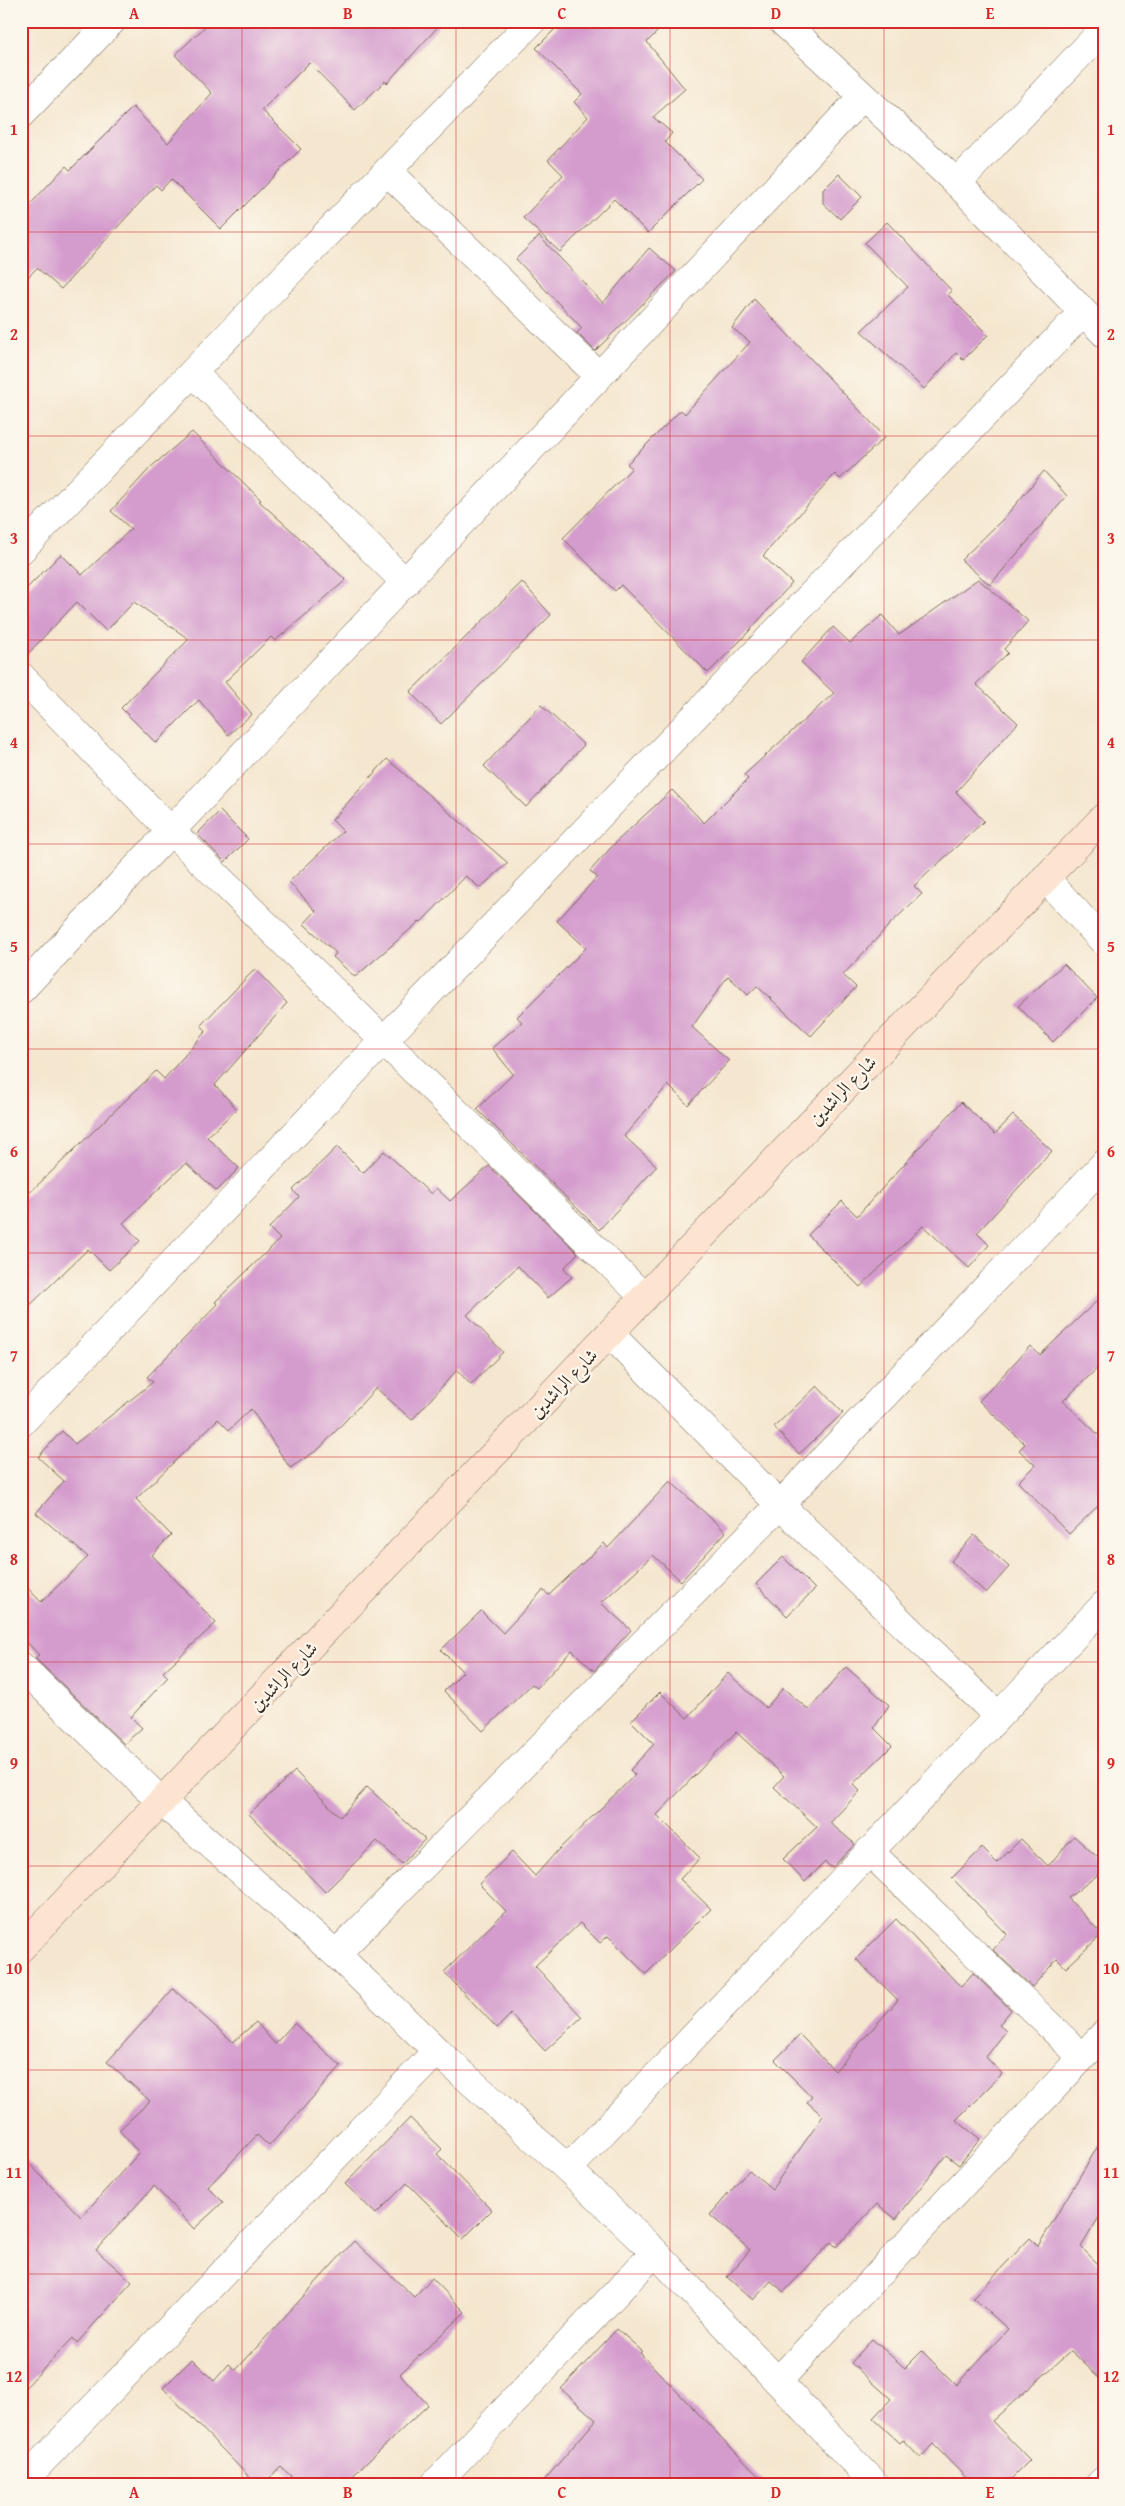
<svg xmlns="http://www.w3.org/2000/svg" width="1125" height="2506" font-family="'Gentium Book Plus',Amiri,serif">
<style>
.building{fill:#d49bcd}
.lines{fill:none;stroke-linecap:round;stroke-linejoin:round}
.street-casing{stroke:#7c6c5c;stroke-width:29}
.secondary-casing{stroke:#7c6c5c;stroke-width:29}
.street{stroke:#fff;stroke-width:28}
.secondary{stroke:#fde4d1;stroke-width:28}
.grid{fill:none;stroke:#d62828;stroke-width:1;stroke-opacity:0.55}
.labels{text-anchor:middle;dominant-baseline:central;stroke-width:4.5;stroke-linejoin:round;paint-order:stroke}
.street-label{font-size:19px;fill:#3b2a1e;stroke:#fbf7ec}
.neatline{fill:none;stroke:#d62828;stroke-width:2}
.grid-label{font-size:16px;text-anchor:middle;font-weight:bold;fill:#d62828}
</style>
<rect width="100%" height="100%" fill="#fbf7ec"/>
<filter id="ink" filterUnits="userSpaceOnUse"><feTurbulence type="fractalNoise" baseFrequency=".02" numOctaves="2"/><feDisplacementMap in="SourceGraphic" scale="10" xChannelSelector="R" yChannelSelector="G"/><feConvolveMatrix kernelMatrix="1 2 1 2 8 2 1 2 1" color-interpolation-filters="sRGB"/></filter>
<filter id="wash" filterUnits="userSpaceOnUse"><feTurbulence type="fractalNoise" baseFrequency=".0096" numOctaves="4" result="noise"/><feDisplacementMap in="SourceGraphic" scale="20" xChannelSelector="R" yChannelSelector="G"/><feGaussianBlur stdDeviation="1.12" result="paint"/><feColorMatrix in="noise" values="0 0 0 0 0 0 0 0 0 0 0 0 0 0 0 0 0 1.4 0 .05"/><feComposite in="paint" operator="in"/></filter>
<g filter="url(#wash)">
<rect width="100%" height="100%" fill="#f5e7cf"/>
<g id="blocks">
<g class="building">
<path d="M211 21H443L387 83 385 81 355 110 309 63 262 110 301 149 221 229 171 179 161 190 156 185 61 289 37 268 21 284V214L66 166 70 170 133 107 168 143 212 93 175 55Z"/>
<path d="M563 21H668L647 42 685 89 653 117 672 133 665 142 702 179 648 233 614 199 560 252 523 218 563 175 548 160 588 117 574 102 582 94 536 48Z"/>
<path d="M839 174 862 197 840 219 823 203V190Z"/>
<path d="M887 222 952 291 948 295 988 335 963 360 956 353 924 389 861 331 908 287 865 243Z"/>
<path d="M539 236 603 303 649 248 676 271 595 351 577 333 582 328 516 259Z"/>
<path d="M754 299 885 437 840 479 835 474 763 556 792 583 741 640 708 673 621 585 615 591 563 538 632 468 627 464 681 410 685 414 750 342 732 328Z"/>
<path d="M192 432 261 500 259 501 346 580 275 641 271 637 225 682 252 714 228 735 199 700 156 743 121 708 189 639 134 602 106 631 77 602 21 661V594L61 554 82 575 131 529 111 511 151 467Z"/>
<path d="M1044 471 1067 496 990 585 961 560 1004 518Z"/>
<path d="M978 579 1028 621 1004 649 1008 653 976 684 1018 723 956 792 984 821 914 886 922 894 890 924 843 975 856 987 811 1036 757 986 748 995 728 976 692 1027 729 1061 688 1105 668 1085 624 1136 657 1166 599 1230 477 1109 513 1074 492 1048 522 1022 517 1017 586 948 557 921 597 877 590 871 617 841 672 790 704 823 748 779 744 775 834 693 801 662 833 627 850 643 882 615 899 635Z"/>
<path d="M522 582 551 615 441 724 410 692Z"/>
<path d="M541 705 584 745 526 807 484 766Z"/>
<path d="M387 759 508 863 480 888 466 876 421 922 420 921 355 977 333 957 336 953 304 924 316 911 289 882 343 831 332 820Z"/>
<path d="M220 811 248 839 225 862 197 834Z"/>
<path d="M1064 964 1097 998 1053 1042 1018 1006Z"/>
<path d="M255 969 287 1003 215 1085 237 1109 207 1137 239 1168 217 1191 186 1163 123 1223 140 1241 109 1270 88 1249 21 1314V1201L156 1071 164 1079 206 1031 201 1025Z"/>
<path d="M961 1102 995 1134 1013 1115 1052 1151 977 1233 989 1245 969 1268 923 1226 860 1287 808 1235 842 1201 857 1216Z"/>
<path d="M337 1147 363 1173 384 1151 431 1194 436 1188 450 1201 489 1166 578 1253 564 1268 572 1277 548 1298 518 1266 467 1315 503 1352 471 1385 457 1370 412 1420 376 1388 319 1449 290 1468 251 1409 229 1430 218 1419 136 1499 171 1535 152 1555 216 1623 163 1672 168 1677 131 1717 142 1728 124 1744 35 1658 39 1655 21 1636V1581L41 1602 88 1557 36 1513 64 1481 38 1457 62 1431 75 1444 153 1382 147 1377 218 1304 215 1302 280 1239 269 1228 299 1197 293 1190Z"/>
<path d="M1104 1294V1362L1063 1401 1104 1440V1500L1069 1534 1018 1482 1035 1465 1019 1450 1025 1444 979 1401 1030 1346 1040 1355Z"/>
<path d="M817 1386 843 1413 799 1454 774 1427Z"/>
<path d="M670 1481 726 1532 681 1581 653 1555 601 1603 631 1630 594 1671 572 1650 537 1688 532 1684 483 1731 444 1691 463 1672 441 1650 481 1611 503 1633 543 1590 549 1595 604 1543 608 1548Z"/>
<path d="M974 1535 1009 1567 986 1593 951 1561Z"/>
<path d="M783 1557 815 1589 787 1616 756 1584Z"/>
<path d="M846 1667 889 1705 874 1728 892 1746 853 1784 860 1791 830 1823 855 1844 832 1868 825 1862 805 1882 783 1859 817 1827 774 1787 784 1776 736 1732 657 1815 700 1858 680 1879 711 1909 646 1974 608 1936 600 1943 580 1923 535 1966 582 2017 545 2051 511 2014 497 2028 444 1972 506 1911 479 1884 512 1852 535 1876 558 1850 635 1775 630 1770 654 1744 631 1721 660 1692 687 1718 728 1673 766 1708 783 1688 809 1710Z"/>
<path d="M295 1771 340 1817 367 1787 425 1839 402 1864 377 1841 325 1892 249 1814Z"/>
<path d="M1074 1836 1104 1863V1870L1068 1898 1102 1934 1066 1968 1057 1959 1032 1987 993 1950 1007 1934 952 1878 982 1848 997 1863 1021 1839 1048 1866Z"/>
<path d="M896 1919 961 1987 973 1973 1011 2010 999 2025 1006 2031 986 2057 1002 2074 956 2120 980 2139 959 2165 946 2155 896 2219 877 2204 836 2247 831 2242 784 2292 771 2281 753 2300 727 2277 750 2250 710 2215 749 2170 772 2189 823 2116 807 2102 812 2097 775 2060 800 2035 835 2071 898 2000 856 1959Z"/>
<path d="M173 1989 233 2042 256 2022 275 2044 294 2023 341 2066 269 2146 257 2135 208 2187 223 2202 194 2229 154 2186 96 2250 132 2282 77 2343 73 2338 21 2392V2155L81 2217 139 2153 119 2130 150 2101 107 2062Z"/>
<path d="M410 2118 442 2149 437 2154 492 2210 463 2239 407 2183 376 2214 345 2184Z"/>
<path d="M1104 2136V2209L1081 2247 1104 2270V2382L1071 2351 992 2421 1030 2460 1005 2485H973L933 2444 920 2458 903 2440 900 2443 873 2418 891 2399 851 2363 872 2339 905 2368 922 2351 956 2385 1008 2329 973 2298 1030 2238 1038 2246Z"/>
<path d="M354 2241 414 2297 432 2278 465 2312 400 2374 428 2405 343 2485H301L281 2467 262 2485H257L163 2388 192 2359 214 2381 229 2364 236 2370Z"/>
<path d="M617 2329 642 2351 640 2353 767 2485H540L596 2420 561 2389Z"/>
</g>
</g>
</g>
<g filter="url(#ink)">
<use href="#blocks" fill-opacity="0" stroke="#7c6c5c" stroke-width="1"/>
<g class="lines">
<g class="street-casing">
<g id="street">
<path d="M782 21 957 183 1104 333"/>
<path d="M21 114 112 21"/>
<path d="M388 172 599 376"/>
<path d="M957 183 1104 29"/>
<path d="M193 373 406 583"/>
<path d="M21 550 532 21"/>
<path d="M21 676 171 831 644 1297"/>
<path d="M1045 878 1104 942"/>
<path d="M21 990 862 97"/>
<path d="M610 1334 780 1505 998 1716"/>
<path d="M21 1423 384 1040 1082 313"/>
<path d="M21 1666 162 1802 336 1954 437 2051 568 2169 655 2252 876 2485"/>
<path d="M869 1851 1081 2056"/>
<path d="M336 1954 780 1505 1104 1164"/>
<path d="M568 2169 1104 1605"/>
<path d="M778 2381 1104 2034"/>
<path d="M21 2483 437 2051"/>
<path d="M434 2485 655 2252"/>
<path d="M1099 2485 1104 2480"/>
</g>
</g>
<g class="secondary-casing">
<path id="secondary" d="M21 1948 1104 817"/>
</g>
<use href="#street" class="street"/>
<use href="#secondary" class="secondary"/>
</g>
</g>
<path class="grid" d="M242 21V2485M456 21V2485M670 21V2485M884 21V2485M21 232H1104M21 436H1104M21 640H1104M21 844H1104M21 1049H1104M21 1253H1104M21 1457H1104M21 1662H1104M21 1866H1104M21 2070H1104M21 2274H1104"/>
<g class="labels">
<g class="street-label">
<text transform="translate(842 1090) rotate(-46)">شارع الراشدين</text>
<text transform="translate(563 1383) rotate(-46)">شارع الراشدين</text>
<text transform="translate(283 1676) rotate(-46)">شارع الراشدين</text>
</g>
</g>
<rect width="1125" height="2506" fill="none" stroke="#fbf7ec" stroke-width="55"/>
<rect x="28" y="28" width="1070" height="2450" class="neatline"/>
<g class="grid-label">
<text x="134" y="19">A</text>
<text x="348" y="19">B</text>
<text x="562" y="19">C</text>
<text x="776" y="19">D</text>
<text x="990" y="19">E</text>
<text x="14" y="135">1</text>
<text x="1111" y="135">1</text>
<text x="14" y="340">2</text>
<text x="1111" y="340">2</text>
<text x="14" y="544">3</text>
<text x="1111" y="544">3</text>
<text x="14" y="748">4</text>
<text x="1111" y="748">4</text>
<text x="14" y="952">5</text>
<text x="1111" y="952">5</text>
<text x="14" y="1157">6</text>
<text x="1111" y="1157">6</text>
<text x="14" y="1361">7</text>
<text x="1111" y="1361">7</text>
<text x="14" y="1565">8</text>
<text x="1111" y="1565">8</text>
<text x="14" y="1769">9</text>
<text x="1111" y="1769">9</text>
<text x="14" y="1974">10</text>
<text x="1111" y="1974">10</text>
<text x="14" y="2178">11</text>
<text x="1111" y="2178">11</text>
<text x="14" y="2382">12</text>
<text x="1111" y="2382">12</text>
<text x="134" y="2498">A</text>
<text x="348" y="2498">B</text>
<text x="562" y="2498">C</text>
<text x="776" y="2498">D</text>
<text x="990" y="2498">E</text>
</g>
</svg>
